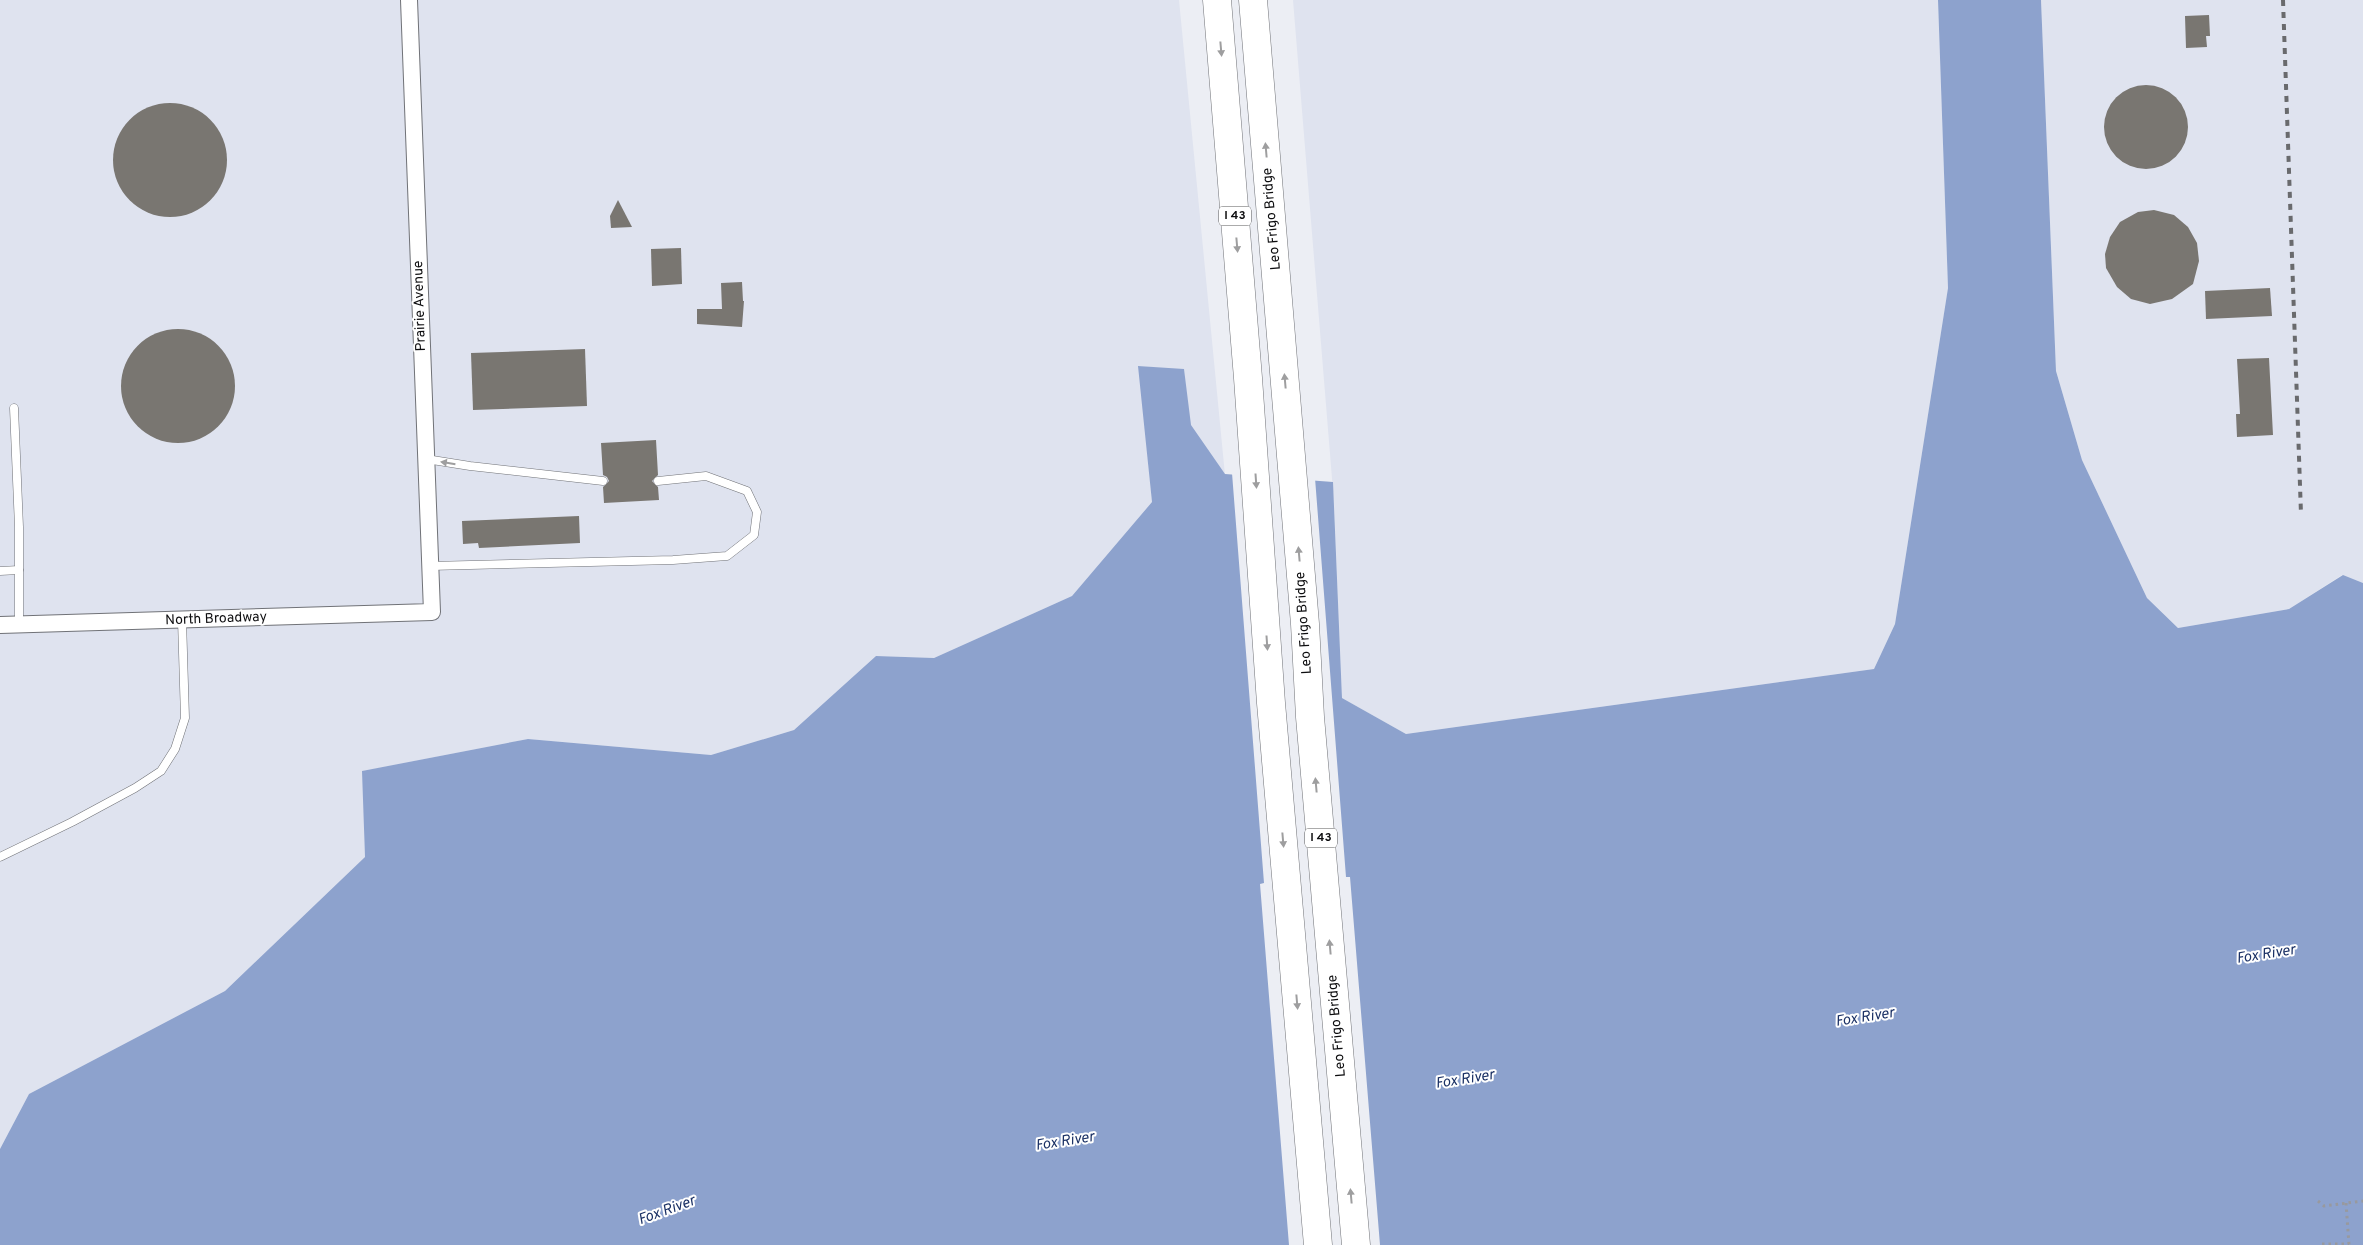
<svg xmlns="http://www.w3.org/2000/svg" width="2363" height="1245" font-family="Overpass,sans-serif">
<style>
.built{fill:#dfe3ef}
.water{fill:#8da2cd}
.pier{fill:#eceef4}
.building{fill:#797671}
.lines{fill:none;stroke-linecap:round;stroke-linejoin:round}
.lane-casing{stroke:#707277;stroke-width:9}
.street-casing{stroke:#707277;stroke-width:18}
.highway-casing{stroke:#707277;stroke-width:29}
.path{stroke:#98999e;stroke-width:3;stroke-dasharray:2.5 4;stroke-linecap:butt}
.lane{stroke:#fff;stroke-width:8}
.street{stroke:#fff;stroke-width:16}
.highway{stroke:#fff;stroke-width:28}
.rail{stroke:#696a6d;stroke-width:4;stroke-dasharray:6 6;stroke-linecap:butt}
.oneway{fill:#9e9e9f}
.labels{text-anchor:middle;dominant-baseline:central;stroke-width:4;stroke-linejoin:round;paint-order:stroke}
.shield{fill:#fff;stroke:#565657;stroke-width:1}
.shield-label{font-size:12px;font-weight:bold;fill:#0d0d0f}
.street-label{font-size:14px;fill:#0d0d0f;stroke:#fff}
.water-label{font-size:15px;font-style:italic;fill:#1b3165;stroke:#fff}
</style>
<rect width="100%" height="100%" fill="#eceef4"/>
<g class="built">
<path d="M0 0H1179L1225 475 1190 425 1184 370 1139 366 1152 502 1072 596 934 658 876 656 794 730 711 755 528 739 363 771 365 857 225 991 29 1094 0 1149Z"/>
<path d="M1293 0H1938L1948 288 1895 624 1874 669 1406 734 1342 698 1334 503Z"/>
<path d="M2041 0H2363V583L2342 575 2289 609 2178 628 2147 598 2082 460 2056 371Z"/>
</g>
<path class="water" d="M1938 0H2041L2056 371 2082 460 2147 598 2178 628 2289 609 2343 575 2363 583V1245H0V1149L29 1094 225 991 365 857 362 771 528 739 711 755 794 730 876 656 934 658 1072 596 1152 502 1138 366 1184 369 1191 425 1225 474 1333 482 1342 698 1406 734 1874 669 1895 624 1948 288Z"/>
<path class="pier" d="M1232 473 1315 478 1346 877H1350L1380 1245H1289L1260 884 1264 883Z"/>
<g class="building">
<path d="M2209 15 2210 36H2206L2207 47 2186 48 2185 16Z"/>
<circle cx="2146" cy="127" r="42"/>
<circle cx="170" cy="160" r="57"/>
<path d="M618 200 632 227 611 228 610 216Z"/>
<path d="M2154 210 2174 215 2188 227 2197 243 2199 261 2193 284 2172 299 2150 304 2131 299 2117 287 2106 268 2105 254 2110 237 2120 222 2138 212Z"/>
<path d="M681 248 682 284 652 286 651 249Z"/>
<path d="M742 282 743 301H744L742 327 697 324V309H722L721 283Z"/>
<path d="M2270 288 2272 316 2206 319 2205 291Z"/>
<circle cx="178" cy="386" r="57"/>
<path d="M585 349 587 406 473 410 471 353Z"/>
<path d="M2269 358 2273 435 2237 437 2236 414H2240L2237 359Z"/>
<path d="M656 440 658 475 652 481 658 487 659 500 604 503 603 487 609 481 607 477 603 475 601 443Z"/>
<path d="M579 516 580 543 479 548 478 543 463 544 462 521Z"/>
</g>
<g class="lines">
<g class="lane-casing">
<g id="lane">
<path d="M14 408 19 527V625"/>
<path d="M426 459 470 466 603 481"/>
<path d="M430 566 673 560 727 556 754 535 757 512 747 491 706 476 658 481"/>
<path d="M0 571 19 570"/>
<path d="M0 857 72 822 135 788 161 771 175 749 185 718 182 620"/>
</g>
</g>
<g class="street-casing">
<path id="street" d="M0 625 432 612 409 0"/>
</g>
<g class="highway-casing">
<g id="highway">
<path d="M1217 0 1248 378 1271 703 1318 1245"/>
<path d="M1253 0 1305 624 1310 717 1356 1245"/>
</g>
</g>
<g class="path">
<path d="M2318 1201 2324 1206 2363 1201"/>
<path d="M2346 1203 2349 1245"/>
<path d="M2322 1244H2349"/>
</g>
<use href="#lane" class="lane"/>
<use href="#street" class="street"/>
<use href="#highway" class="highway"/>
<path class="rail" d="M2283 0 2301 514"/>
</g>
<defs><path id="oneway-solid" d="M-6-.8H1V-3.2L6.5 0L1 3.2V.8H-6Z" transform="scale(1.25)"/></defs>
<g class="oneway">
<use href="#oneway-solid" transform="translate(1221 49) rotate(85)"/>
<use href="#oneway-solid" transform="translate(1266 150) rotate(-95)"/>
<use href="#oneway-solid" transform="translate(1237 245) rotate(85)"/>
<use href="#oneway-solid" transform="translate(1285 381) rotate(-95)"/>
<use href="#oneway-solid" transform="translate(448 463) rotate(-171)"/>
<use href="#oneway-solid" transform="translate(1256 481) rotate(86)"/>
<use href="#oneway-solid" transform="translate(1299 554) rotate(-95)"/>
<use href="#oneway-solid" transform="translate(1267 643) rotate(86)"/>
<use href="#oneway-solid" transform="translate(1316 785) rotate(-95)"/>
<use href="#oneway-solid" transform="translate(1283 840) rotate(85)"/>
<use href="#oneway-solid" transform="translate(1330 947) rotate(-95)"/>
<use href="#oneway-solid" transform="translate(1297 1002) rotate(85)"/>
<use href="#oneway-solid" transform="translate(1351 1196) rotate(-95)"/>
</g>
<g class="labels">
<g class="shield">
<rect x="1219" y="206.5" width="32" height="19" rx="4"/>
<rect x="1305" y="828.5" width="32" height="19" rx="4"/>
</g>
<g class="shield-label">
<text x="1235" y="216">I 43</text>
<text x="1321" y="838">I 43</text>
</g>
<g class="street-label">
<text transform="translate(1272 219) rotate(-95)">Leo Frigo Bridge</text>
<text transform="translate(420 306) rotate(-92)">Prairie Avenue</text>
<text transform="translate(216 619) rotate(-2)">North Broadway</text>
<text transform="translate(1304 623) rotate(-94)">Leo Frigo Bridge</text>
<text transform="translate(1337 1026) rotate(-95)">Leo Frigo Bridge</text>
</g>
<g class="water-label">
<text transform="translate(2266 955) rotate(-9)">Fox River</text>
<text transform="translate(1865 1018) rotate(-9)">Fox River</text>
<text transform="translate(1465 1080) rotate(-9)">Fox River</text>
<text transform="translate(1065 1142) rotate(-9)">Fox River</text>
<text transform="translate(667 1211) rotate(-20)">Fox River</text>
</g>
</g>
</svg>
